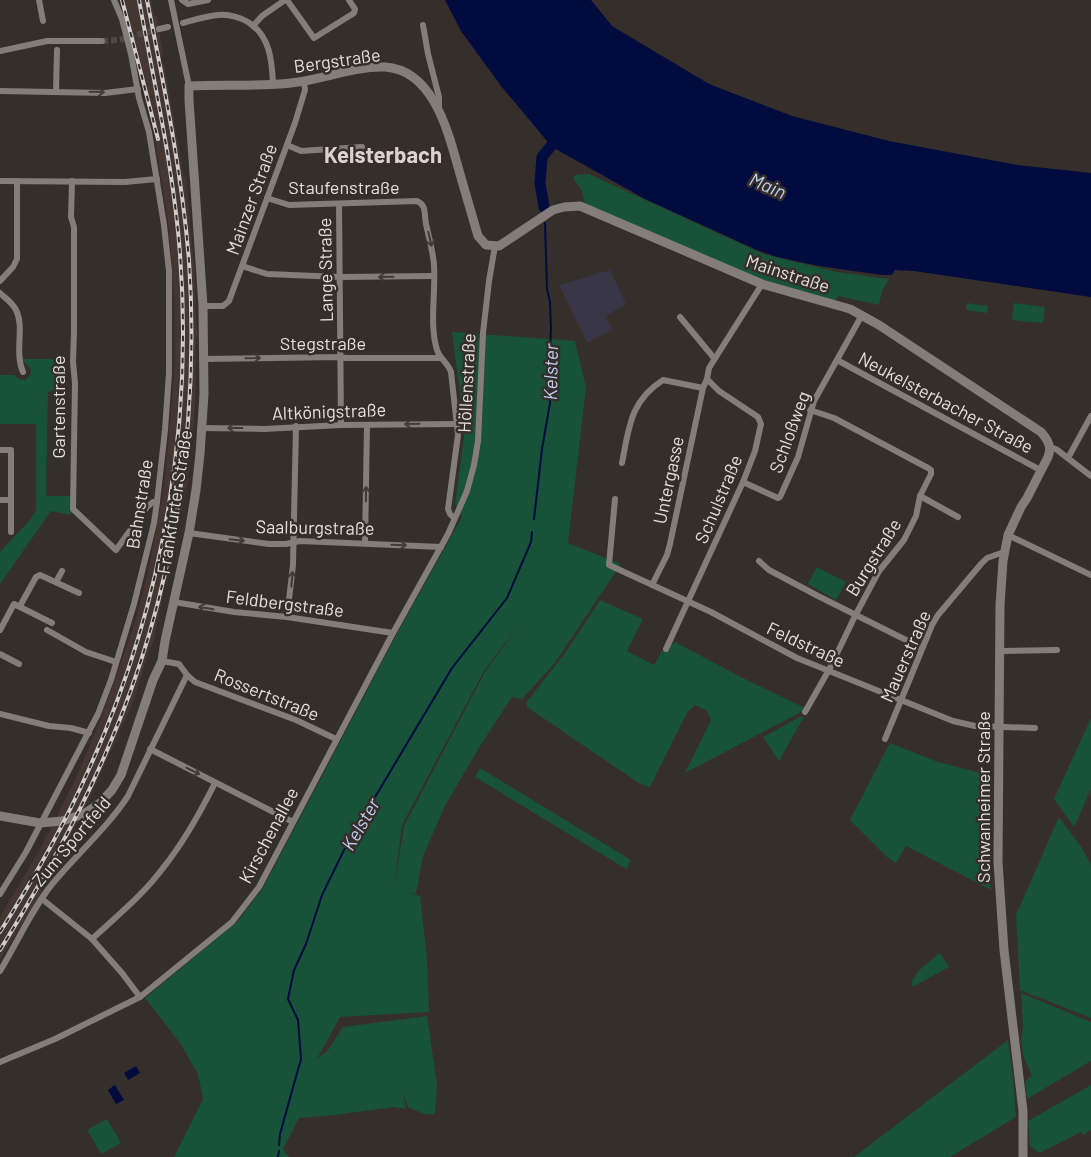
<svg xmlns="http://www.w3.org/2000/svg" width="1091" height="1157" font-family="Barlow,sans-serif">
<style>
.built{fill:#443732}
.education{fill:#383546}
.green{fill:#185239;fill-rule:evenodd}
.water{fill:#010b3e}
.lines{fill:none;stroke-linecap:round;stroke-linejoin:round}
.stream{stroke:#010b3e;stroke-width:2}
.river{stroke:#010b3e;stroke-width:11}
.street-tunnel{stroke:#4f4946;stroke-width:6;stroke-dasharray:6 3;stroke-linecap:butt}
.street{stroke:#857d79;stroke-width:6}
.secondary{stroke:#857d79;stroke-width:9}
.rail-casing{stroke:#d1cdcb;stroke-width:4}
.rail{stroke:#352e2b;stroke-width:2;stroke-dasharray:5.5;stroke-linecap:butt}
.oneway{stroke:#413a37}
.labels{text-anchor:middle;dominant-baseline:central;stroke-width:5;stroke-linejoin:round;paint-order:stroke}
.street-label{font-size:18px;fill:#e4e0de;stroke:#352e2b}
.water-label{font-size:19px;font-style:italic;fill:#becff1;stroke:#352e2b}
.district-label{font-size:22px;font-weight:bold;fill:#dcd2cf;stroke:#352e2b}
</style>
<rect width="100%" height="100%" fill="#352e2b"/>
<path class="built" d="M121 0H151L154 16H157L163 55 160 56 162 64H164L184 177H186L195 275 196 324 198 334 196 338 195 407 188 482 169 571V576L165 585 153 643 149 650 134 700 89 799 61 855 62 857 59 860 36 902 0 959V917L43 844 46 835 50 831 77 775 97 729 120 666 134 625 147 577 165 482 174 374 175 311 169 229 155 139Z"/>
<path class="education" d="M610 270 626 304 606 316 612 330 587 343 559 285Z"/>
<g class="green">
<path d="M589 174 763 254 837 272 889 279 882 291 879 305 838 296 834 302 721 267 616 220 585 203 581 189 573 178 576 175Z"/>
<path d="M967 303 988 306 987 313 966 310Z"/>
<path d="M1014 303 1045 307 1043 323 1012 320Z"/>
<path d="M452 332 575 341 586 387 568 543 621 564 554 664 522 699 512 697 480 746 445 806 423 856 416 894 406 892 420 896 427 959 429 1012 340 1017 317 1059 328 1050 343 1027 427 1016 437 1084 435 1114H424L408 1107 403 1092 406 1109 394 1107 334 1115 299 1118 283 1149 289 1157H174L203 1099 198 1074 180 1043 145 998 238 921 263 888 399 630 462 517 455 504 465 429ZM522 621 485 672 404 826 394 889 402 825 484 671Z"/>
<path d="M22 359H62V374L66 386 48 392 46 496H71V515L51 511 0 584V552L29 521 36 510V424H0V375H14L19 379 25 380 31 374 30 368Z"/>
<path d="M817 567 846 582 836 600 808 584Z"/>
<path d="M600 600 643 619 627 651 654 665 662 651 675 642 741 677 805 708 803 711 685 773 711 720 707 711 695 705 687 713 650 787 640 784 527 707 526 703 565 653Z"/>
<path d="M800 717H804L779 761 763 737Z"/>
<path d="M1091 718V789L1074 827 1054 799Z"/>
<path d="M890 743 938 762 992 776 986 843 991 890 906 846 896 863 887 857 850 820Z"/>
<path d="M480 768 631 860 626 869 475 777Z"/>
<path d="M1059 817 1082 848 1091 865V1018L1020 990 1016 915Z"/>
<path d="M940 953 949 967 914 986 911 985C915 970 929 962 940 953Z"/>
<path d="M1021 993 1091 1022V1061L1027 1099 1025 1081 1032 1076 1024 1058 1021 1040 1023 1028Z"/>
<path d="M1008 1040 1013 1077 1016 1117 950 1157H854Z"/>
<path d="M1091 1085V1130L1083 1135 1081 1132 1039 1153 1030 1146 1028 1121Z"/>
<path d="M107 1119 121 1143 101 1154 87 1130Z"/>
</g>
<g class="water">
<path d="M445 0H591L612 26 709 84 792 116 889 141 1017 165 1091 173V297L914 271 895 270 892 275H882L819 266 777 257 757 250 645 199 552 147 501 86 461 31Z"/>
<path d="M136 1066 140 1073 128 1080 124 1073Z"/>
<path d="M115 1085 124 1100 116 1104 108 1090Z"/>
</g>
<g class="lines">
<g class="stream">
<path d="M534 519 542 449 550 403V353L551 328 550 302 547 289 545 223"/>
<path d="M279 1145 280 1134 301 1059 298 1020 288 999 294 970 306 944 322 895 347 844 452 668 507 598 531 542 532 532"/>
<path d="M278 1157 279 1151"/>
</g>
<path class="river" d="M544 207 540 183 542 157 560 135"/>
<path class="street-tunnel" d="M102 41 119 40 159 29"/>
<g class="street">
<path d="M39 0 43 21"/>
<path d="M171 0 189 86"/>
<path d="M182 0 188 4 208 0"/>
<path d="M287 0 314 38 354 13 355 9 349 0"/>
<path d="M183 23C194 20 206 16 218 15 228 14 239 17 248 22 270 36 272 60 273 84"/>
<path d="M423 25 428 54 439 97V111"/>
<path d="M253 26 262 16 285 0"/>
<path d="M159 29 168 27"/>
<path d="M0 51 47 41H102"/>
<path d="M0 91 105 93 138 89"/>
<path d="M56 92 57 50"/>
<path d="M287 145 301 151 362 147"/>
<path d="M0 181 125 182 157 179"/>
<path d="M72 181 71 217 74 227V332L73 362 75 383 73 509 116 550 147 507 153 502H157"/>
<path d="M267 198 289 205 417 201C427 205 424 215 426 224 429 238 433 251 434 265 436 292 429 324 437 350 440 359 448 363 451 372L458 435 448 509 450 514 454 518"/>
<path d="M339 204 341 425"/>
<path d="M242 266 267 274 340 277 434 276"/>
<path d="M0 281 13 267 17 259V181"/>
<path d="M0 293C5 298 13 303 16 310 25 327 14 352 23 372"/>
<path d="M203 306H223L229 301 295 123 305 90 304 81"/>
<path d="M680 317 714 358"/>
<path d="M204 359 341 357 345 358H441"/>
<path d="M837 360 1042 471"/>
<path d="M202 428 264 429 341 425 458 424"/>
<path d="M1050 447 1056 449 1091 476"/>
<path d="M0 450H11V532"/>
<path d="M1068 458 1091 416"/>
<path d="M622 463C629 428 630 401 663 380L703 388"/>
<path d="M743 482 778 498 780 497 798 457 814 401 862 315"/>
<path d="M920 496 958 517"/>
<path d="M615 499 609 565 711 612 797 658 953 721 975 726 1035 728"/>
<path d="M0 500H11"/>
<path d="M189 533 269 544H286L300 541 441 547"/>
<path d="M1008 535 1091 575"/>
<path d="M365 543 367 425"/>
<path d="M759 561 769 570 818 596 922 648"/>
<path d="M56 582 62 571"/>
<path d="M652 585 667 555 670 544 703 388 707 379 709 368 762 284"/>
<path d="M174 602 234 612 287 617 393 633"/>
<path d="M20 606 36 577 40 575 79 593"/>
<path d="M287 617 293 565 296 426"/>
<path d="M0 630 14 604 52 623"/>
<path d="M47 630 86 652 116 662"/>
<path d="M666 649 743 482 755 451 761 424 758 417 719 391 707 379"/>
<path d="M999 651 1057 650"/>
<path d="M0 654 19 664"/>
<path d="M162 661 179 664 187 675 195 682 296 720 336 739"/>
<path d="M805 712 830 668 855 616 879 571 904 540 916 516 920 496 931 474V470L928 468 834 418 810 410"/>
<path d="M0 714 49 726 71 728 89 733"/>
<path d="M885 739 932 625 938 615 981 564 987 558 1004 552"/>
<path d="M150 749 293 822"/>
<path d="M0 894 26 852 98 714 111 680 134 604 154 523 157 502 165 430 169 373V271L164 225 149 132 139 98 131 54 122 19 114 0"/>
<path d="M42 899 92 939 122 973 140 997"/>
<path d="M92 939C117 916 143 895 163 868 184 842 200 813 215 783"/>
<path d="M0 971C17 943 33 907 53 883 78 853 107 828 128 796L187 675"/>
<path d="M0 1062 55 1039 140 997 232 922 259 887 393 633 448 534 467 491 474 465 478 441 483 333 489 281 495 246"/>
</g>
<path class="secondary" d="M0 816 40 823 62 821 84 814 100 803 112 790 121 775 153 680 162 661 165 641 189 533 196 490 200 454 204 394 203 306 189 100V86C223 84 258 87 291 83 322 80 353 66 385 67 435 70 449 136 460 174 466 195 472 216 478 236L486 245 499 246 553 210 564 207 580 206 762 284 850 309 879 325 1041 432C1048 440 1052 447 1048 457L1027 498 1021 507 1008 535 1003 561 1000 605 998 862 1004 950 1023 1111V1157"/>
<g class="rail-casing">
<g id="rail">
<path d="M122 0 158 139"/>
<path d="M0 932C33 880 64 826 89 769 165 602 196 414 178 231 170 153 153 77 139 0"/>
<path d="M0 950C40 885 78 819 108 748 174 596 200 426 189 261 182 173 164 86 147 0"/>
</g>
</g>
<use href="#rail" class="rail"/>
</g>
<defs><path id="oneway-shaft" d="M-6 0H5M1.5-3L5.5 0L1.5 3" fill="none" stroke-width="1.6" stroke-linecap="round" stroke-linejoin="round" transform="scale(1.25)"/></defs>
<g class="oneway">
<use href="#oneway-shaft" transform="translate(97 92) rotate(1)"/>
<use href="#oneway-shaft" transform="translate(430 239) rotate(77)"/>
<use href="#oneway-shaft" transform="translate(386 277) rotate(179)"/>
<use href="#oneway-shaft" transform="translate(253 358) rotate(-1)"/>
<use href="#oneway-shaft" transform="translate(412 424) rotate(179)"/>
<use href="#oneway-shaft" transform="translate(235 428) rotate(-180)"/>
<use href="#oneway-shaft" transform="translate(366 494) rotate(-89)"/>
<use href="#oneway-shaft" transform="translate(237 540) rotate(6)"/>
<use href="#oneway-shaft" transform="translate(399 545) rotate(2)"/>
<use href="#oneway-shaft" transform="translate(292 579) rotate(-85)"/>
<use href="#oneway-shaft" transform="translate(206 608) rotate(-170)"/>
<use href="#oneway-shaft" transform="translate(193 771) rotate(27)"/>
</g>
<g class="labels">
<g class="street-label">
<text transform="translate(337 60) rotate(-8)">Bergstraße</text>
<text x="344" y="187">Staufenstraße</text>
<text transform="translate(251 199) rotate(-70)">Mainzer Straße</text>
<text transform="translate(325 270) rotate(-91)">Lange Straße</text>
<text transform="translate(788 273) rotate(18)">Mainstraße</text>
<text x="323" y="343">Stegstraße</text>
<text transform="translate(466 383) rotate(-87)">Höllenstraße</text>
<text transform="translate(946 402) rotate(28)">Neukelsterbacher Straße</text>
<text transform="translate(58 407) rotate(-90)">Gartenstraße</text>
<text transform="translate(329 411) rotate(-2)">Altkönigstraße</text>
<text transform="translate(789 432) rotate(-70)">Schloßweg</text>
<text transform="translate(668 480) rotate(-78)">Untergasse</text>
<text transform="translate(718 499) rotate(-67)">Schulstraße</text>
<text transform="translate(174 502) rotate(-81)">Frankfurter Straße</text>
<text transform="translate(139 504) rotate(-81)">Bahnstraße</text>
<text transform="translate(315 527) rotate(1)">Saalburgstraße</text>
<text transform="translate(873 557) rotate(-58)">Burgstraße</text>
<text transform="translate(285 603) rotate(7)">Feldbergstraße</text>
<text transform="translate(806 644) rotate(25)">Feldstraße</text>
<text transform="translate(905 656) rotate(-66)">Mauerstraße</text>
<text transform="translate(267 694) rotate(22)">Rossertstraße</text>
<text transform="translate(983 797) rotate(-90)">Schwanheimer Straße</text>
<text transform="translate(268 835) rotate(-62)">Kirschenallee</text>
<text transform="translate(71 841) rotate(-50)">Zum Sportfeld</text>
</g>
<g class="water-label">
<text transform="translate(768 185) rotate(24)">Main</text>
<text transform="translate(550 372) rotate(-89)">Kelster</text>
<text transform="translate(360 824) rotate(-60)">Kelster</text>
</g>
<g class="district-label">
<text x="383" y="154">Kelsterbach</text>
</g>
</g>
</svg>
